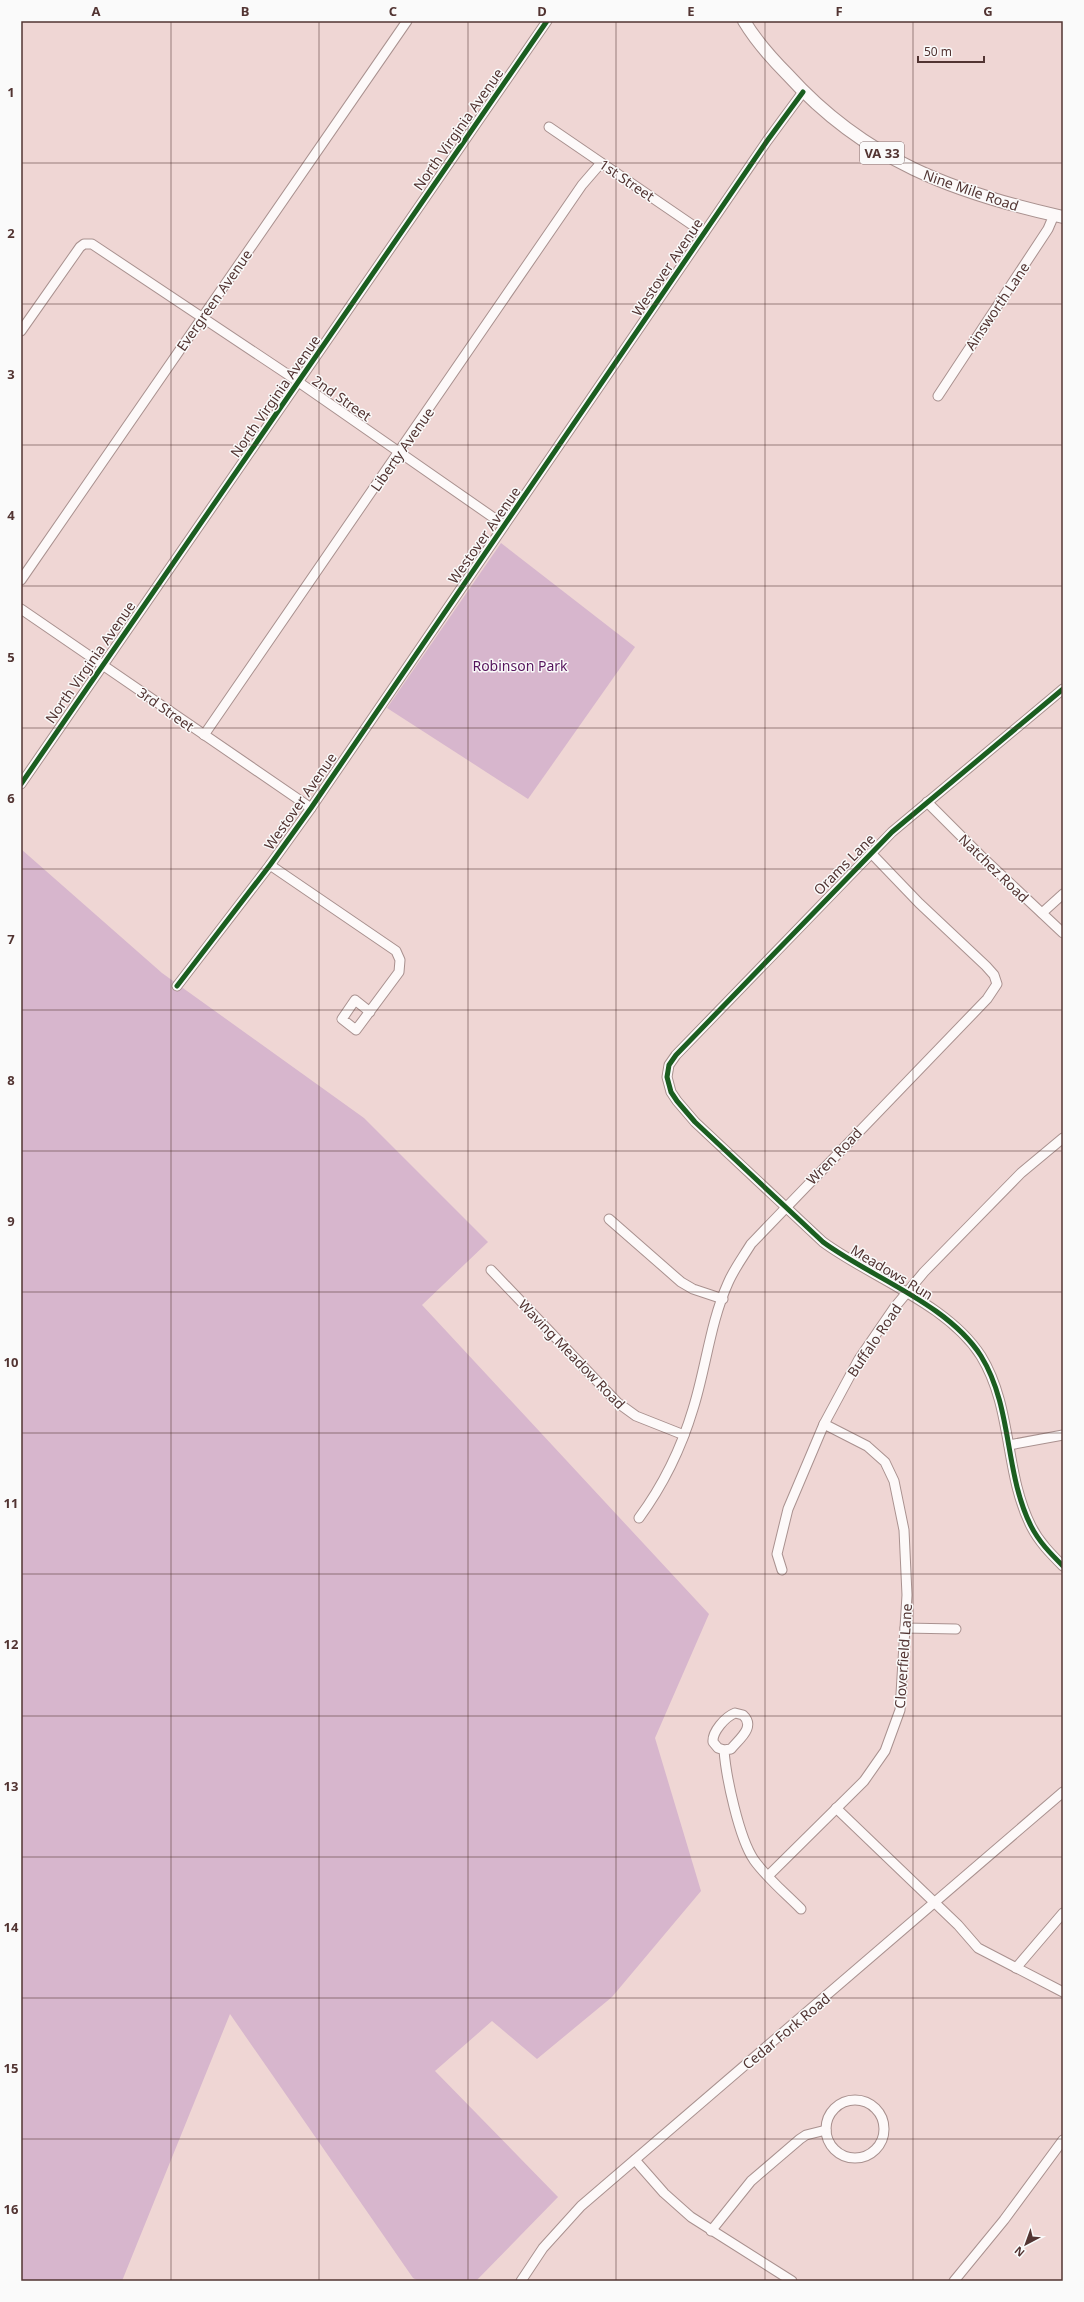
<svg xmlns="http://www.w3.org/2000/svg" width="1084" height="2302" font-family="'Noto Sans',sans-serif">
<style>
.green{fill:#d7b6cd}
.lines{fill:none;stroke-linecap:round;stroke-linejoin:round}
.minor-casing{stroke:#a9918f;stroke-width:11}
.major-casing{stroke:#a9918f;stroke-width:14}
.minor{stroke:#fdf9f9;stroke-width:9}
.major{stroke:#fdf9f9;stroke-width:12}
.cycleway-casing{stroke:#fafafa;stroke-width:8}
.cycleway{stroke:#1b5e20;stroke-width:5}
.grid{fill:none;stroke:#523432;stroke-width:1;stroke-opacity:0.55}
.labels{text-anchor:middle;dominant-baseline:central;stroke-width:3;stroke-linejoin:round;paint-order:stroke}
.shield{fill:#fafafa;stroke:#846f6e;stroke-width:1}
.shield-label{font-size:13px;font-weight:bold;fill:#523432}
.street-label{font-size:14px;fill:#523432;stroke:#fafafa}
.park-label{font-size:14px;fill:#55145c;stroke:#fafafa}
.neatline{fill:none;stroke:#523432;stroke-width:1.5}
.grid-label{font-size:13px;text-anchor:middle;font-weight:bold;fill:#523432}
</style>
<rect width="100%" height="100%" fill="#efd6d4"/>
<g class="green">
<path d="M501 543 635 647 528 799 387 708Z"/>
<path d="M21 849 162 973 364 1118 488 1242 422 1305 709 1614 655 1738 701 1891 612 1997 537 2059 492 2021 435 2071 558 2197 476 2281H419L413 2278 230 2014 122 2281H21Z"/>
</g>
<g class="lines">
<g class="minor-casing">
<g id="minor">
<path d="M549 127 704 233"/>
<path d="M21 331 80 247 84 244H92L287 374 504 525"/>
<path d="M938 396 1048 229 1054 215"/>
<path d="M21 580 407 21"/>
<path d="M21 609 311 808"/>
<path d="M1063 689 892 832 676 1055 669 1065 667 1077 671 1092 677 1101 695 1122 823 1242C872 1278 948 1304 981 1356 1013 1408 1004 1472 1031 1526 1039 1542 1051 1554 1063 1566"/>
<path d="M204 735 582 185 601 163"/>
<path d="M21 784 547 21"/>
<path d="M927 802 980 855 1063 933"/>
<path d="M270 865 396 951 400 960 399 972 356 1030 342 1019 355 1000 370 1012"/>
<path d="M1042 913 1063 894"/>
<path d="M177 986 270 865 311 808 767 141 803 92"/>
<path d="M609 1219 681 1282 693 1289 723 1299"/>
<path d="M491 1270 618 1403 636 1416 684 1435"/>
<path d="M1009 1445 1063 1435"/>
<path d="M639 1518C664 1484 681 1449 693 1409 706 1368 710 1323 728 1283 734 1269 743 1257 751 1244L987 999 997 984 994 975 986 966 919 903 871 853"/>
<path d="M782 1570 777 1554 788 1509 824 1424 859 1359 894 1308 924 1272 1021 1173 1063 1138"/>
<path d="M905 1628 956 1629"/>
<path d="M724 1750 731 1749C739 1739 756 1727 743 1715L735 1713C725 1717 712 1732 713 1742L718 1748 724 1750C726 1777 739 1838 754 1860 767 1878 785 1893 801 1909"/>
<path d="M836 1808 958 1925 978 1948 1063 1992"/>
<path d="M768 1876 864 1781 885 1751 900 1710 907 1595 904 1530 894 1481 885 1462 867 1446 824 1424"/>
<path d="M1016 1968 1063 1913"/>
<circle cx="855" cy="2129" r="29"/>
<path d="M635 2160 664 2193 691 2217 792 2281"/>
<path d="M711 2231 751 2181 800 2139 806 2135 826 2130"/>
<path d="M521 2281 543 2248 581 2206 1063 1792"/>
<path d="M954 2281 1004 2220 1063 2140"/>
</g>
</g>
<g class="major-casing">
<path id="major" d="M744 21C756 41 772 59 788 75 865 160 954 193 1063 217"/>
</g>
<use href="#minor" class="minor"/>
<use href="#major" class="major"/>
<g class="cycleway-casing">
<g id="cycleway">
<path d="M1063 689 892 832 676 1055 669 1065 667 1077 671 1092 677 1101 695 1122 823 1242C872 1278 948 1304 981 1356 1013 1408 1004 1472 1031 1526 1039 1542 1051 1554 1063 1566"/>
<path d="M21 784 547 21"/>
<path d="M177 986 270 865 311 808 767 141 803 92"/>
</g>
</g>
<use href="#cycleway" class="cycleway"/>
</g>
<path class="grid" d="M171 21V2281M319 21V2281M468 21V2281M616 21V2281M765 21V2281M913 21V2281M21 163H1063M21 304H1063M21 445H1063M21 586H1063M21 728H1063M21 869H1063M21 1010H1063M21 1151H1063M21 1292H1063M21 1433H1063M21 1574H1063M21 1716H1063M21 1857H1063M21 1998H1063M21 2139H1063"/>
<g class="labels">
<rect class="shield" x="860" y="142" width="44" height="22" rx="3"/>
<g class="shield-label">
<text x="882" y="153">VA 33</text>
</g>
<g class="street-label">
<text transform="translate(458 129) rotate(-55)">North Virginia Avenue</text>
<text transform="translate(627 180) rotate(34)">1st Street</text>
<text transform="translate(971 190) rotate(19)">Nine Mile Road</text>
<text transform="translate(667 267) rotate(-56)">Westover Avenue</text>
<text transform="translate(214 300) rotate(-55)">Evergreen Avenue</text>
<text transform="translate(997 306) rotate(-56)">Ainsworth Lane</text>
<text transform="translate(275 396) rotate(-55)">North Virginia Avenue</text>
<text transform="translate(342 398) rotate(35)">2nd Street</text>
<text transform="translate(402 449) rotate(-55)">Liberty Avenue</text>
<text transform="translate(484 535) rotate(-55)">Westover Avenue</text>
<text transform="translate(90 662) rotate(-55)">North Virginia Avenue</text>
<text transform="translate(166 709) rotate(35)">3rd Street</text>
<text transform="translate(300 801) rotate(-55)">Westover Avenue</text>
<text transform="translate(844 864) rotate(-45)">Orams Lane</text>
<text transform="translate(994 868) rotate(44)">Natchez Road</text>
<text transform="translate(834 1156) rotate(-46)">Wren Road</text>
<text transform="translate(892 1272) rotate(31)">Meadows Run</text>
<text transform="translate(874 1340) rotate(-56)">Buffalo Road</text>
<text transform="translate(572 1354) rotate(46)">Waving Meadow Road</text>
<text transform="translate(903 1656) rotate(-86)">Cloverfield Lane</text>
<text transform="translate(786 2031) rotate(-40)">Cedar Fork Road</text>
</g>
<g class="park-label">
<text x="520" y="665">Robinson Park</text>
</g>
</g>
<rect width="1084" height="2302" fill="none" stroke="#fafafa" stroke-width="44"/>
<g transform="translate(1026 2244) rotate(221)" stroke="#fafafa" stroke-width="3" paint-order="stroke">
<path d="M0-3L7 15L0 10L-7 15Z" fill="#523432"/>
<text y="-6" font-size="11" font-weight="bold" text-anchor="middle" fill="#523432">N</text>
</g>
<path d="M918 56v6h66v-6" fill="none" stroke="#523432" stroke-width="2"/>
<text x="924" y="56" font-size="12" fill="#523432" stroke="#fafafa" stroke-width="3" paint-order="stroke">50 m</text>
<rect x="22" y="22" width="1040" height="2258" class="neatline"/>
<g class="grid-label">
<text x="96" y="16">A</text>
<text x="245" y="16">B</text>
<text x="393" y="16">C</text>
<text x="542" y="16">D</text>
<text x="691" y="16">E</text>
<text x="839" y="16">F</text>
<text x="988" y="16">G</text>
<text x="11" y="97">1</text>
<text x="11" y="238">2</text>
<text x="11" y="379">3</text>
<text x="11" y="520">4</text>
<text x="11" y="662">5</text>
<text x="11" y="803">6</text>
<text x="11" y="944">7</text>
<text x="11" y="1085">8</text>
<text x="11" y="1226">9</text>
<text x="11" y="1367">10</text>
<text x="11" y="1508">11</text>
<text x="11" y="1649">12</text>
<text x="11" y="1791">13</text>
<text x="11" y="1932">14</text>
<text x="11" y="2073">15</text>
<text x="11" y="2214">16</text>
</g>
</svg>
